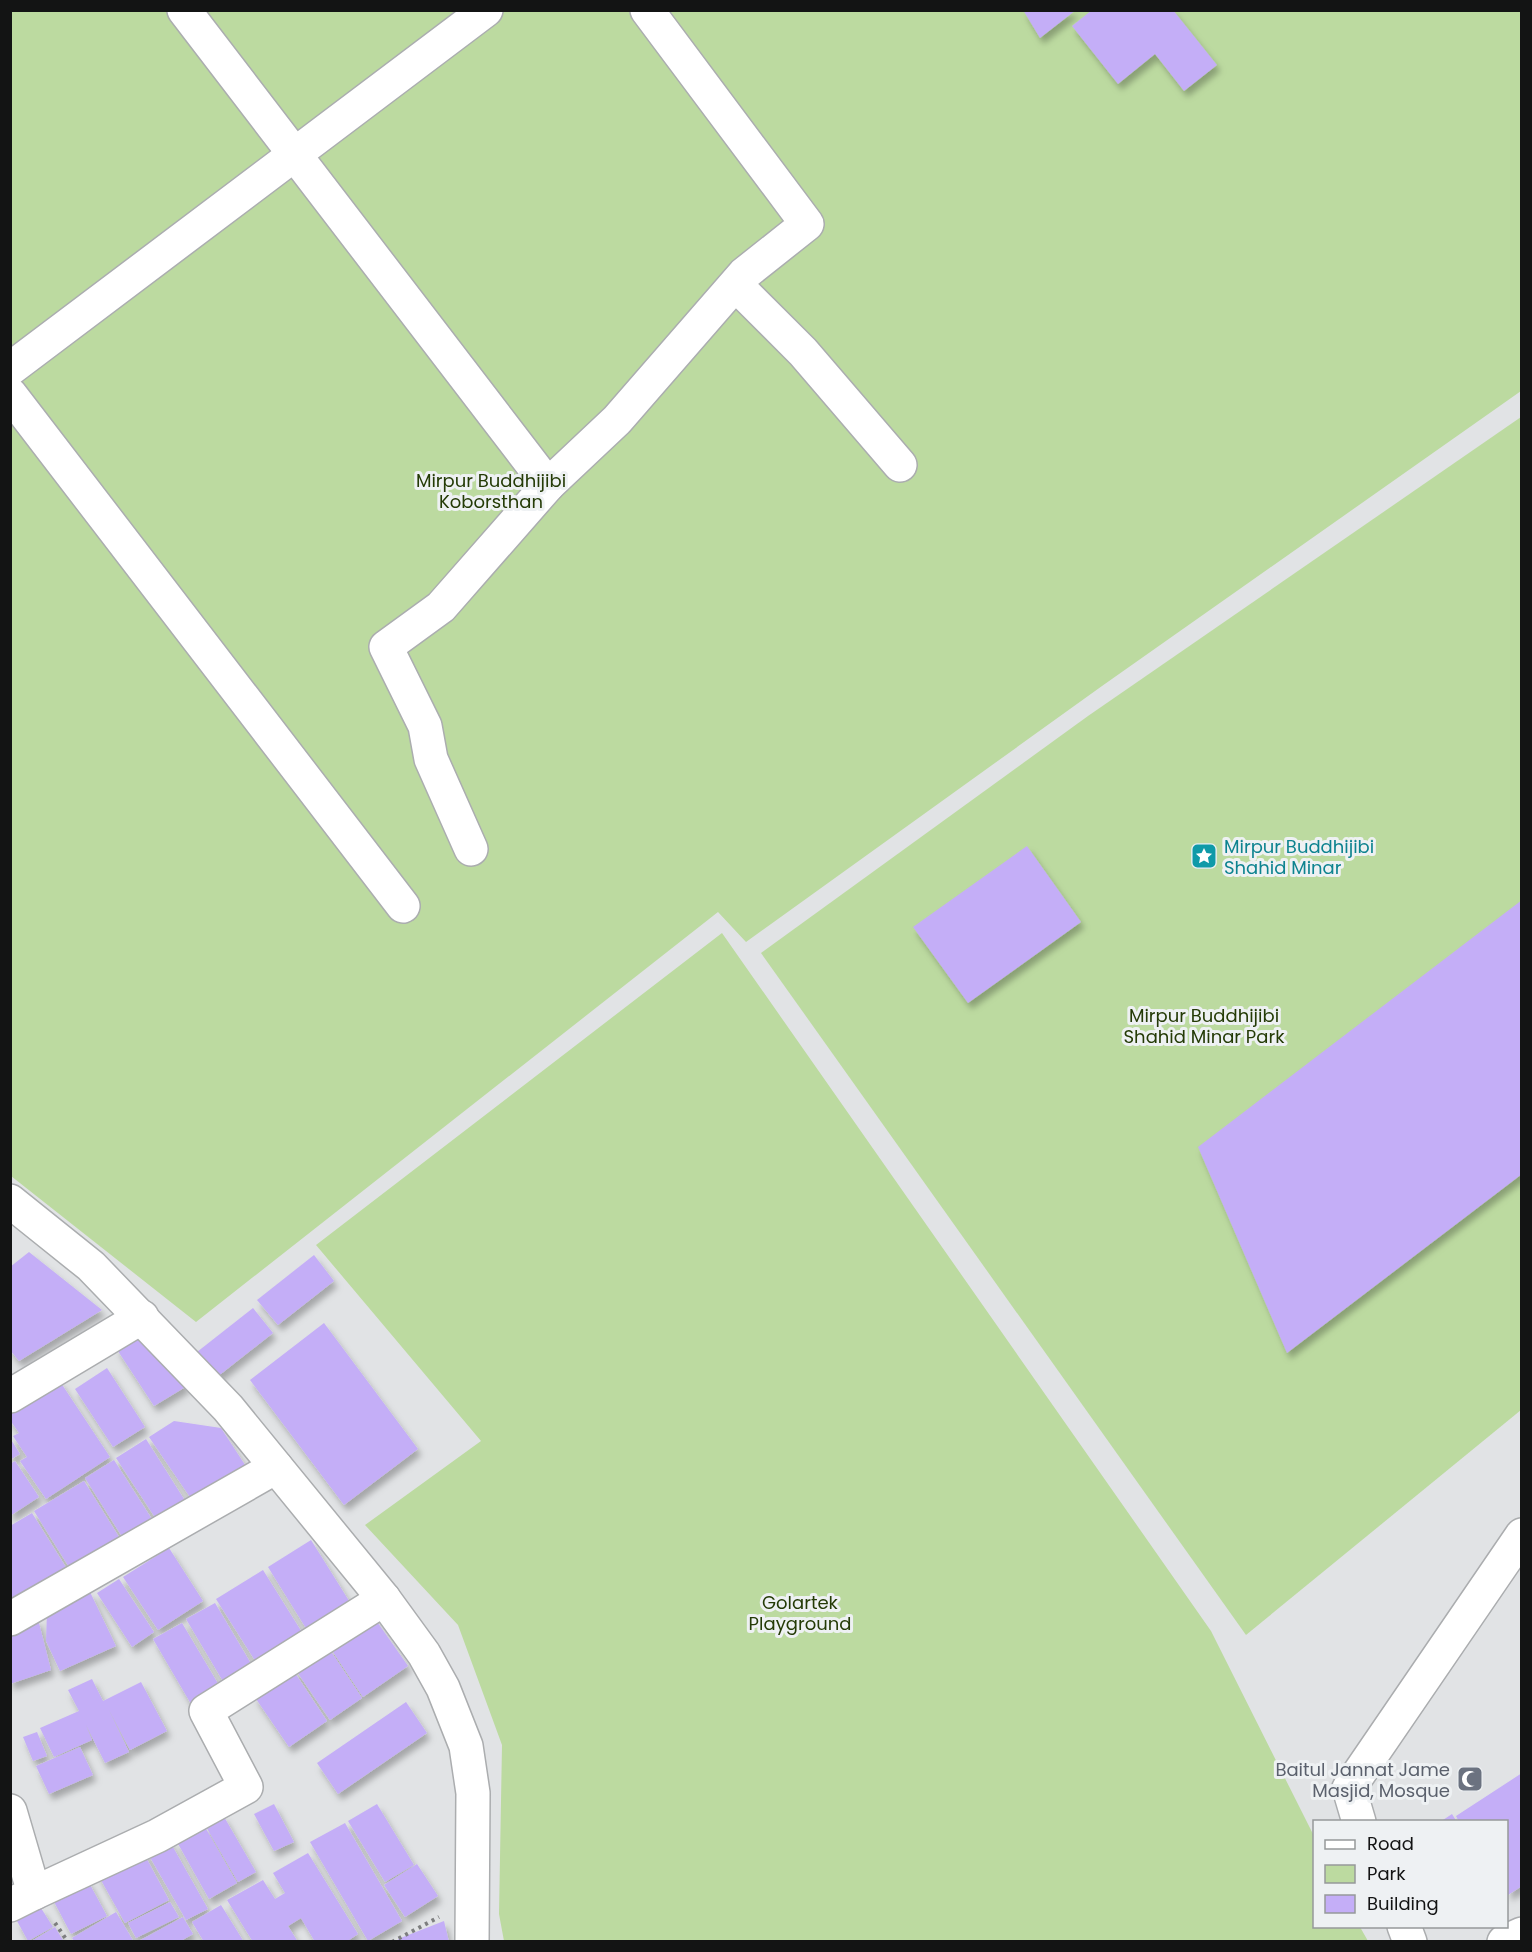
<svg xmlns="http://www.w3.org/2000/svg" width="1532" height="1952" font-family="Poppins,sans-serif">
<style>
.green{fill:#bcdaa0}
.building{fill:#c4aef7;filter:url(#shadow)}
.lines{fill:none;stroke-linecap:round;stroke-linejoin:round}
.minor-casing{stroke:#abadaf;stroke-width:36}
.path{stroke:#7d7e7f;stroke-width:4;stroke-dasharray:3 4.5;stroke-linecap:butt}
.minor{stroke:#fff;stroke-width:33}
.labels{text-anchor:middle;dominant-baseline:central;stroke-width:6;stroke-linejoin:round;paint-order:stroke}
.park-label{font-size:18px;fill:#243b06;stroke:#eef1f3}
.culture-label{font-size:18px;fill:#0d838f;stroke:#eef1f3;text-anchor:start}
.worship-label{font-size:18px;fill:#5b616d;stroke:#eef1f3;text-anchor:end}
</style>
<defs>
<filter id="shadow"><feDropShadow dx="3.5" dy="6" stdDeviation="3" flood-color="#0004"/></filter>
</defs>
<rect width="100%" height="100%" fill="#e1e3e5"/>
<g class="green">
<path d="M10 11H1521V391L1102 686 746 942 718 912 196 1322 11 1176Z"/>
<path d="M1521 417V1410L1246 1635 761 953 1088 716Z"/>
<path d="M722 933 1211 1631 1314 1836V1926L1360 1927 1368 1941H504L499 1914 502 1745 458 1625 365 1525 481 1441 316 1245Z"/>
</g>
<g class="building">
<path d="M1023 10H1076L1040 38Z"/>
<path d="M1092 10H1173L1217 65 1184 91 1155 54 1118 84 1072 26Z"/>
<path d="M1027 846 1081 922 968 1003 913 927Z"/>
<path d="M1522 900V1174L1287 1353 1198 1147Z"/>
<path d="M29 1252 102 1310 19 1361 10 1350V1267Z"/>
<path d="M314 1255 334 1281 278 1325 257 1300Z"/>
<path d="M253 1308 273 1333 217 1377 197 1352Z"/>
<path d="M324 1323 418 1449 344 1505 250 1380Z"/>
<path d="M148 1327 187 1386 154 1406 116 1348Z"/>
<path d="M107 1368 145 1427 113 1447 75 1389Z"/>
<path d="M59 1380 110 1457 46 1499 20 1461 27 1457 13 1436 19 1433 10 1420V1412Z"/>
<path d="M174 1421 221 1428 247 1468 194 1503 149 1437Z"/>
<path d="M10 1438 20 1454 10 1460Z"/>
<path d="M146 1439 189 1507 160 1525 116 1458Z"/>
<path d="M114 1460 157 1527 128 1546 85 1478Z"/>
<path d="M15 1461 39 1497 10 1516V1464Z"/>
<path d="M84 1481 124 1545 74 1575 34 1511Z"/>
<path d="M32 1513 72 1577 10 1608V1526Z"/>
<path d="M311 1540 356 1612 312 1638 268 1567Z"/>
<path d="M169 1548 203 1601 158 1630 123 1577Z"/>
<path d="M263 1570 308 1642 261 1670 216 1599Z"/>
<path d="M119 1579 154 1632 132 1647 97 1593Z"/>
<path d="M90 1592 116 1646 60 1671 46 1641 47 1611Z"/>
<path d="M215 1603 253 1667 224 1683 186 1619Z"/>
<path d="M373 1616 408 1666 363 1697 329 1646Z"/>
<path d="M38 1619 51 1670 10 1684V1633Z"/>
<path d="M182 1623 220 1687 191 1704 153 1639Z"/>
<path d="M328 1647 362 1698 330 1720 295 1669Z"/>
<path d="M293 1670 327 1721 289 1747 254 1696Z"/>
<path d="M92 1679 103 1701 141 1682 167 1731 130 1750 109 1710 129 1752 105 1763 86 1725 92 1740 54 1757 40 1728 79 1711 68 1690Z"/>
<path d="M406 1702 427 1733 338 1794 317 1763Z"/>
<path d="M37 1732 47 1756 33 1761 23 1737Z"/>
<path d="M80 1747 93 1775 49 1794 36 1766Z"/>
<path d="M1522 1773V1886L1508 1895 1506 1822H1459L1456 1816Z"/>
<path d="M274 1804 294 1842 274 1851 254 1814Z"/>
<path d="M377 1804 414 1865 385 1882 348 1821Z"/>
<path d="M1452 1814 1457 1822H1440Z"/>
<path d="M223 1815 256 1872 238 1882 205 1825Z"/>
<path d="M345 1823 402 1921 368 1941 310 1842Z"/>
<path d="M205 1827 237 1883 209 1899 177 1842Z"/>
<path d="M169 1840 208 1909 186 1920 147 1852Z"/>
<path d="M142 1850 169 1900 125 1923 97 1873Z"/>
<path d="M308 1853 358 1934 346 1942H315L301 1918 288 1926 298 1942H253L227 1900 263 1880 275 1899 285 1893 273 1873Z"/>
<path d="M417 1864 438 1896 405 1917 384 1885Z"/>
<path d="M87 1879 107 1916 71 1934 51 1896Z"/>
<path d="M170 1902 179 1917 136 1938 128 1923Z"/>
<path d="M221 1905 244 1942H204L192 1922Z"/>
<path d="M41 1908 53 1927 28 1941 17 1921Z"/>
<path d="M116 1912 134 1942H75L72 1938Z"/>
<path d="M183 1917 193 1934 179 1942H137Z"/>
<path d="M444 1921 449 1942H399L398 1939Z"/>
<path d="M55 1927 64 1942H30Z"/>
</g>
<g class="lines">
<g class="minor-casing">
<g id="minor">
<path d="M184 10 548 485"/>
<path d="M736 285 803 352 900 465"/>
<path d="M10 369 486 10"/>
<path d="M10 394 403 906"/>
<path d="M471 849 431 759 425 726 386 647 441 607 548 485 617 420 744 274 807 224 647 10"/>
<path d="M10 1201 91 1266 228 1408 384 1599 424 1654 443 1688 466 1746 473 1793 472 1942"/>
<path d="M10 1396 142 1317"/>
<path d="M10 1619 276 1467"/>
<path d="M10 1811 34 1893 10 1905"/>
<path d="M1359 1822 1349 1788 1522 1535"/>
<path d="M34 1893 157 1836 246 1787 206 1711 384 1599"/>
<path d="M1404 1926 1410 1942"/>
<path d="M1504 1942 1522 1934"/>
</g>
</g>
<g class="path">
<path d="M55 1923 68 1942"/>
<path d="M392 1942 439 1917"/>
</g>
<use href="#minor" class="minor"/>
</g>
<defs>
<g id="sight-square" transform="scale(1.35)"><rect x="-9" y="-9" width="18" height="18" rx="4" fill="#0f9aa8" stroke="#eef1f3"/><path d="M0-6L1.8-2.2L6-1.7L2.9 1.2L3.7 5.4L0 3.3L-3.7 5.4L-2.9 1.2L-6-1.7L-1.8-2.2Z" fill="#fff"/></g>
<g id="mosque-square" transform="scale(1.35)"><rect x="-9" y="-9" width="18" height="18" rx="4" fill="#6b7280" stroke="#eef1f3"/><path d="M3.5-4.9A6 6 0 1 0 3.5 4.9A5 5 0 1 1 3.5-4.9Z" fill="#fff"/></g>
</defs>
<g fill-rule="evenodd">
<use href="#sight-square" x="1204" y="856"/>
<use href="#mosque-square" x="1470" y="1779"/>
</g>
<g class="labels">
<g class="park-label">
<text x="491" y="480">Mirpur Buddhijibi<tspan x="491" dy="21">Koborsthan</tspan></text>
<text x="1204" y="1015">Mirpur Buddhijibi<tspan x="1204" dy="21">Shahid Minar Park</tspan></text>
<text x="800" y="1602">Golartek<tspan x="800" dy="21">Playground</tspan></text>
</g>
<g class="culture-label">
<text x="1224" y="846">Mirpur Buddhijibi<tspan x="1224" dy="21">Shahid Minar</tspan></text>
</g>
<g class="worship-label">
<text x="1450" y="1769">Baitul Jannat Jame<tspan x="1450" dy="21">Masjid, Mosque</tspan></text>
</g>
</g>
<rect width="1532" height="1952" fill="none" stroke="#131414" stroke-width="24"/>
<rect x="1313" y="1820" width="195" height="108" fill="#eef1f3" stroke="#96999a" stroke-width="1.5"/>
<rect x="1325" y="1840" width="30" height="9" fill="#ffffff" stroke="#96999a" stroke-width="1.5"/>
<text x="1367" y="1850" font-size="18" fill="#131414">Road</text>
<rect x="1325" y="1865" width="30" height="18" fill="#bcdaa0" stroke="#96999a" stroke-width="1.5"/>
<text x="1367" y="1880" font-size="18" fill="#131414">Park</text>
<rect x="1325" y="1895" width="30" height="18" fill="#c4aef7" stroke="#96999a" stroke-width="1.5"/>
<text x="1367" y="1910" font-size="18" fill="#131414">Building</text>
</svg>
